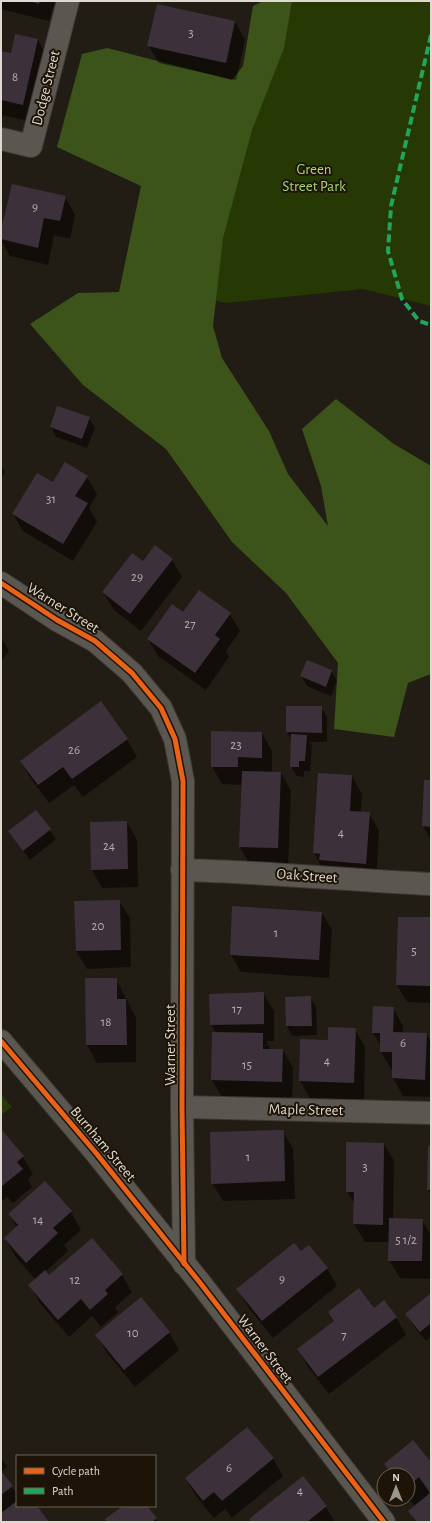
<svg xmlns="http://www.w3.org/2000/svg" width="432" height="1523" font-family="'Alegreya Sans',sans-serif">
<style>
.green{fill:#263904}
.forest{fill:#3c541a}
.shadow{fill:#0007}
.building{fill:#3c313a}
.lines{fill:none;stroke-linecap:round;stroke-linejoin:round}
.minor-casing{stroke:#3d3833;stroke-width:24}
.minor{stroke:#5a5650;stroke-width:22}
.quiet{stroke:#20a55d;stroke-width:4;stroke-dasharray:8 4;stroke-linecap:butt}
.cycleway-casing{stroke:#1d1407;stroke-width:8}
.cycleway{stroke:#ea6118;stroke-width:5}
.labels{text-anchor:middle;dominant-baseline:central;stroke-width:4;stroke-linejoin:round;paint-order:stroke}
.number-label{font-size:13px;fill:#b6afaa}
.street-label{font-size:15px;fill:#dfd9d0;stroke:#1d1407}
.park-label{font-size:15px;fill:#a5d868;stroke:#1d1407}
</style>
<rect width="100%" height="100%" fill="#211c14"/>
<g class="green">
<path d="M262 1H431V306L363 289 226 303 201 298Z"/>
<path d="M1 1094 12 1107 1 1115Z"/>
</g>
<path class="forest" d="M263 1H292L284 48 252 130 223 238 213 326 222 358 269 431 288 474 328 526 321 486 302 429 336 399 394 444 431 466V674L408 683 394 737 334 729 338 663 286 593 232 542 166 449 83 385 30 324 78 293 119 292 141 186 57 147 82 54 107 48 232 80 243 66 253 6Z"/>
<g class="shadow">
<path d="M1 1H55L49 21 1 9Z"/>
<path d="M235 22 245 40 236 80 159 63 148 45Z"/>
<path d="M38 40 48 58 33 122 1 115V52L12 54Z"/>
<path d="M65 197 75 215 70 239 54 235 48 265 10 256 1 240V234Z"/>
<path d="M89 418 95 428 87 448 56 437 51 427Z"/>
<path d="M1 465 5 472 1 479Z"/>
<path d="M87 477 97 494 89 508 97 522 73 561 23 531 13 514 53 484Z"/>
<path d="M172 560 182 577 141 631 114 610 103 592 143 562Z"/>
<path d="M183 613 230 614 240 631 226 651 229 657 206 690 158 656 148 639Z"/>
<path d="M1 637 9 651 1 662Z"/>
<path d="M331 671 337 680 331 696 307 686 301 676Z"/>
<path d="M321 707 327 717V742H309L312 745 310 771H304V777L297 776 291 767 292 740 287 732Z"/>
<path d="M262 733 272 751V773H281L291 791 288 866 250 865 240 847 242 785 222 784 212 767Z"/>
<path d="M127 739 137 757 83 797 74 785 49 803 31 779 21 761Z"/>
<path d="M352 776 362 794 361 812 369 813 379 831 376 881 324 871 314 853Z"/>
<path d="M425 781H431V840L423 826Z"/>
<path d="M36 811 56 839 30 860 9 831Z"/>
<path d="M127 822 137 840 138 887 102 888 92 870Z"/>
<path d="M119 901 130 918 131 967 87 969 76 951 75 902Z"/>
<path d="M322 913 332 930 329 978 241 972 231 955Z"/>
<path d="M431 919V1003L407 1002 397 985Z"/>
<path d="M86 979H116L136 1018V1062L97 1063 87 1045Z"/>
<path d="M263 993 274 1011V1041H266L271 1050H283L293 1068 292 1099 222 1097 212 1080 216 1033 211 1024Z"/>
<path d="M310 997 316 1007 317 1035 292 1036 287 1026 286 998Z"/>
<path d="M393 1008 403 1026V1033L427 1034 431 1042V1097L403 1096 393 1078V1070L391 1069 381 1052V1046L373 1033Z"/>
<path d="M355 1029 365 1047 364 1100 310 1098 300 1081 329 1042Z"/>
<path d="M1 1131 23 1157 33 1174 28 1179 32 1187 13 1203 7 1197 1 1202Z"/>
<path d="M283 1131 293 1149 295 1199 223 1201 212 1183Z"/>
<path d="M384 1144 394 1161 393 1220H422L431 1235V1279L400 1278 389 1260 390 1242H365L354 1224 355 1205 347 1191Z"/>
<path d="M431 1147V1195L428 1190Z"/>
<path d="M45 1182 71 1212 81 1230 64 1245 68 1251 45 1272 49 1276 92 1240 122 1275 132 1292 115 1307 118 1312 101 1327 92 1316 69 1337 40 1303 30 1285 36 1280 15 1256 5 1238 17 1228 9 1214Z"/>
<path d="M301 1252 327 1268 337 1286 273 1338 248 1307 238 1290Z"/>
<path d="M431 1294V1337L426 1341 412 1324 406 1314Z"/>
<path d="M374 1309 396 1317 406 1335 329 1394 308 1367 298 1349 334 1321Z"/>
<path d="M169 1332 179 1350 135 1387 107 1353 97 1336Z"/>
<path d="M1 1457 7 1467 1 1472Z"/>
<path d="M273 1458 283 1476 232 1518 225 1509 214 1518 196 1496 186 1479Z"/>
<path d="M385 1464H431V1522H416L409 1511 415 1506 408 1498V1475H391Z"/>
<path d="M1 1472 17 1494V1506H36L48 1522H1Z"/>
<path d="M303 1478 326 1507 335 1522H252Z"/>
<path d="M124 1506H146L158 1522H108Z"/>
</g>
<g class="building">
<path d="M29 1H40L39 4Z"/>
<path d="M157 4 235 21 226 63 147 46Z"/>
<path d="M15 34 38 39 23 105 1 100V51L11 53Z"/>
<path d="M12 184 66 196 60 221 44 218 38 248 1 239V230Z"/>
<path d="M57 406 90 417 82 439 50 427Z"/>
<path d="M65 462 88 476 75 496 88 503 63 544 12 514 37 473 53 482Z"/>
<path d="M155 545 173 559 130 614 102 592 132 553 143 561Z"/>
<path d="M199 590 231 613 215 635 220 639 195 673 147 639 172 604 183 612Z"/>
<path d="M307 660 332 670 326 687 300 676Z"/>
<path d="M101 701 128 739 72 779 63 767 38 785 20 761Z"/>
<path d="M286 706H322V733L286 732Z"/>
<path d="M211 731 262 732V758L238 757V767H211Z"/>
<path d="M291 734 307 735 305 761H299V767H290Z"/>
<path d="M242 771 281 772 278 848 239 847Z"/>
<path d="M318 773 352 775 350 811 370 812 366 864 319 860 320 854 313 853Z"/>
<path d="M424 780H431V827L422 826Z"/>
<path d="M36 810 51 829 23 851 8 831Z"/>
<path d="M127 821 128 869 91 870 90 822Z"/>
<path d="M120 900 121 950 76 951 74 901Z"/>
<path d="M232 906 322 912 319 960 230 955Z"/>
<path d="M398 917H431V986L396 985Z"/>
<path d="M85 978H117V999H126L127 1045H86Z"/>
<path d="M264 992V1024L210 1025 209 994Z"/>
<path d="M311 996 312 1026H286L285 997Z"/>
<path d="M373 1006 394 1007 393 1032 427 1033 425 1080 392 1078V1052H380V1033H372Z"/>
<path d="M328 1027 356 1028 354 1083 299 1081 300 1039 328 1040Z"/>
<path d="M212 1032 263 1033V1049H283L282 1082 211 1080Z"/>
<path d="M1 1129 24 1156 17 1162 23 1169 2 1186 1 1185Z"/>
<path d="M284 1130 285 1181 211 1184 210 1132Z"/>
<path d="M346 1142 384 1143 383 1225 353 1224 354 1192H346Z"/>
<path d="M428 1146H431V1190H427Z"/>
<path d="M45 1181 72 1211 53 1228 58 1233 26 1263 4 1238 18 1225 8 1214Z"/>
<path d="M389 1218 423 1219 422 1261H388Z"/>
<path d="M92 1238 123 1274 105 1290 108 1294 90 1310 81 1299 58 1320 28 1285 45 1270 49 1275Z"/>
<path d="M294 1243 301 1251 309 1245 328 1268 262 1321 236 1289Z"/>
<path d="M359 1288 374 1308 384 1300 397 1317 318 1377 297 1349 334 1321 328 1312Z"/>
<path d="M431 1293V1323L420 1332 405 1314Z"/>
<path d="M141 1297 170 1332 124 1370 95 1335Z"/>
<path d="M247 1427 274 1458 222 1501 214 1492 203 1501 185 1478Z"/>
<path d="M413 1440 431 1462V1522H417L408 1511 430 1493 419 1477 408 1486V1475H393L384 1464Z"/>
<path d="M1 1471 13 1486 1 1495Z"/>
<path d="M303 1476 327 1506 307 1522H251L249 1519Z"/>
<path d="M17 1501V1506H37L49 1522H1V1513Z"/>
<path d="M123 1506H147L157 1518 152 1522H107L105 1519Z"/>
</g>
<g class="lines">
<g class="minor-casing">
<g id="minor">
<path d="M1 139 31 146 68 1"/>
<path d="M1 583 57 620 95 641 132 673 161 708 175 739 183 781 182 1107 184 1264"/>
<path d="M182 870C265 872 348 880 431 884"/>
<path d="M1 1041 96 1153 201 1284 384 1522"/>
<path d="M182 1107 431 1113"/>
</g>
</g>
<use href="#minor" class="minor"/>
<path class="quiet" d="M431 35 391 206 388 251 402 299 419 321 431 325"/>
<g class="cycleway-casing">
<g id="cycleway">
<path d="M1 583 57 620 95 641 132 673 161 708 175 739 183 781 182 1107 184 1264"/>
<path d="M1 1041 96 1153 201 1284 384 1522"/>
</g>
</g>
<use href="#cycleway" class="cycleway"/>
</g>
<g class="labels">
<g class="number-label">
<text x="191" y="33">3</text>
<text x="15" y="77">8</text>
<text x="35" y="207">9</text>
<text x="51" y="499">31</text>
<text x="137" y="577">29</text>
<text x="190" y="624">27</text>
<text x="236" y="745">23</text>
<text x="74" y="750">26</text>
<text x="341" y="833">4</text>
<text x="109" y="846">24</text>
<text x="98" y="926">20</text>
<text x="276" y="933">1</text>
<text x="414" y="951">5</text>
<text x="237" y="1009">17</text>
<text x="106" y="1022">18</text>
<text x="403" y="1043">6</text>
<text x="327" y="1061">4</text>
<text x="247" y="1065">15</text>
<text x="248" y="1157">1</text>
<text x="365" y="1167">3</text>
<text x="38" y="1220">14</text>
<text x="406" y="1240">5 1/2</text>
<text x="282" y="1279">9</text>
<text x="75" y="1280">12</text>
<text x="133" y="1333">10</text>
<text x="344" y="1335">7</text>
<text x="229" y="1468">6</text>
<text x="300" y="1491">4</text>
</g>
<g class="street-label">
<text transform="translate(46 88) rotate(-76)">Dodge Street</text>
<text transform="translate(63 608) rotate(32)">Warner Street</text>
<text transform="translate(307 876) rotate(4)">Oak Street</text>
<text transform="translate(170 1045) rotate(-90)">Warner Street</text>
<text transform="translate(306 1110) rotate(1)">Maple Street</text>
<text transform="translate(103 1144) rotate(50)">Burnham Street</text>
<text transform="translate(265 1349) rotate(53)">Warner Street</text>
</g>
<g class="park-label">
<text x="314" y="169">Green<tspan x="314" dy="17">Street Park</tspan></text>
</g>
</g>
<rect width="432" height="1523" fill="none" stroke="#dfd9d0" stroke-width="4"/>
<rect x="16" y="1455" width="140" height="52" fill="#1d1407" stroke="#6b6357"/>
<rect x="24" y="1468" width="20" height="6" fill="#ea6118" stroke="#6b6357"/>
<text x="52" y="1475" font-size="12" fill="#dfd9d0">Cycle path</text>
<rect x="24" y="1488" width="20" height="6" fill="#20a55d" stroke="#6b6357"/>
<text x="52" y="1495" font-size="12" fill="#dfd9d0">Path</text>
<g transform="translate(396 1487)"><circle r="19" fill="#1d1407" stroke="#6b6357"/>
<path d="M0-3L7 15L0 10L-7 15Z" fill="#9c978e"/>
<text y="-6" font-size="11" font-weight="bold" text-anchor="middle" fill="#dfd9d0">N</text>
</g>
</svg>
